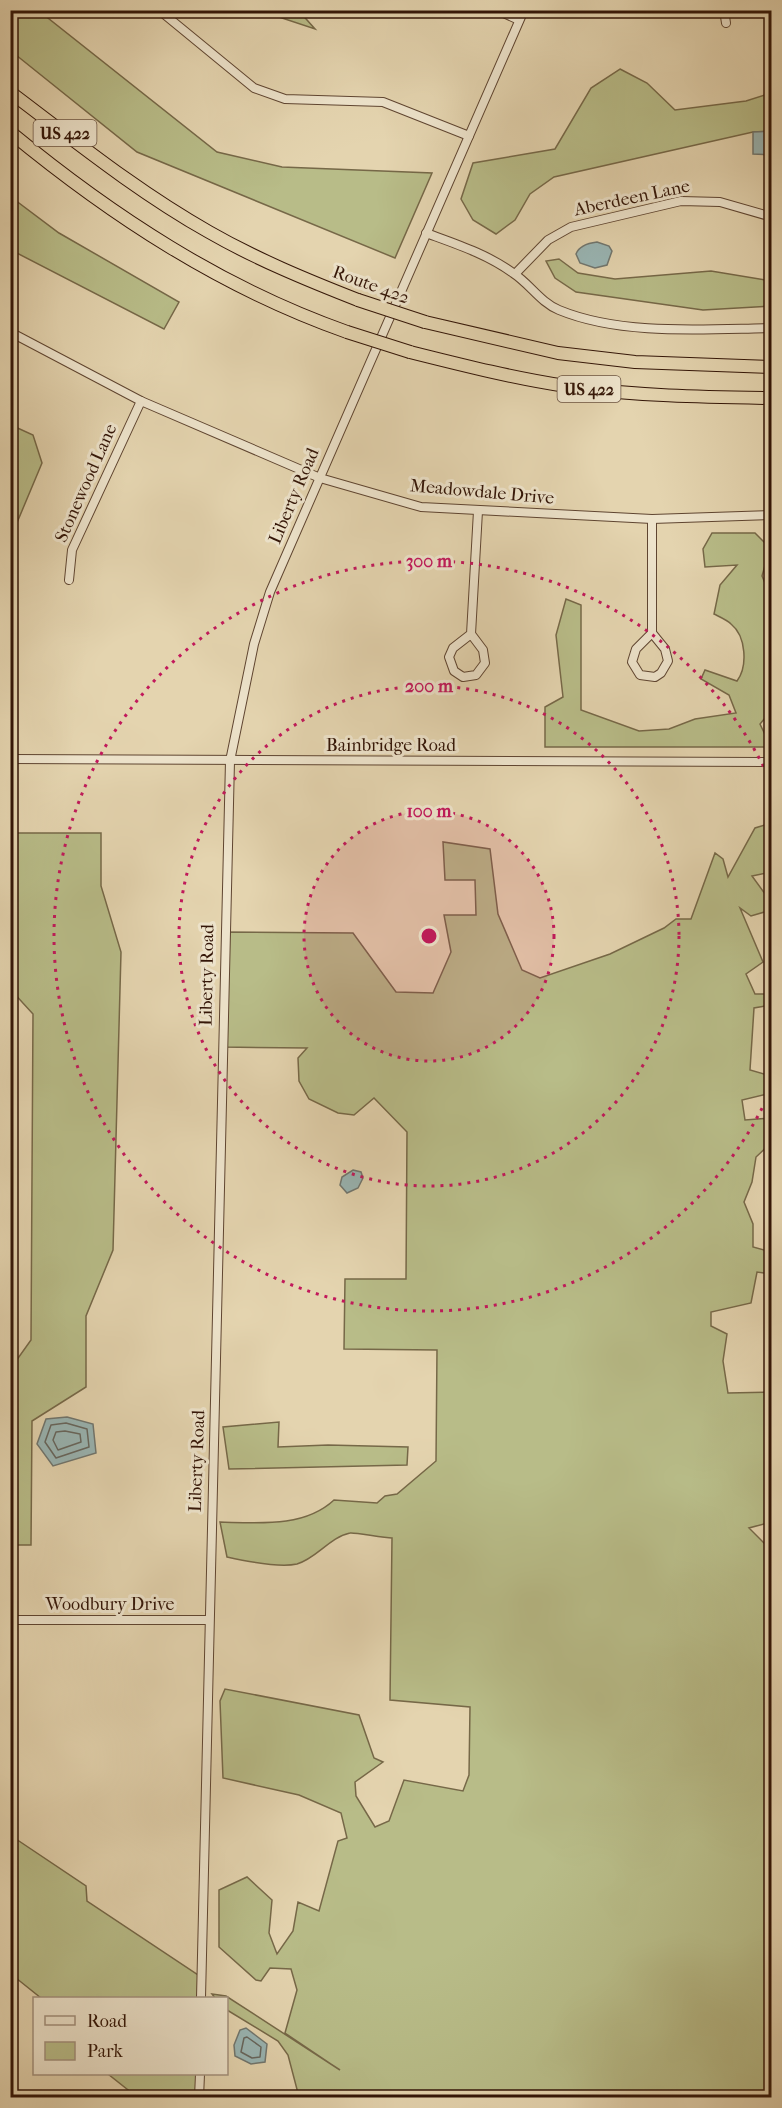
<svg xmlns="http://www.w3.org/2000/svg" width="782" height="2108" font-family="'IM FELL French Canon',serif">
<style>
.green{fill:#b8bc88;stroke:#766848;stroke-width:1.5}
.water{fill:#99b6b5;stroke:#70766f;stroke-width:1.5}
.lines{fill:none;stroke-linecap:round;stroke-linejoin:round}
.shore{stroke:#66665e;stroke-width:1.5}
.minor-casing{stroke:#5f4531;stroke-width:10}
.highway-casing{stroke:#331507;stroke-width:14}
.minor{stroke:#ede3cb;stroke-width:8}
.highway{stroke:#e4d4af;stroke-width:12}
.highway-bridge-casing{stroke:#331507;stroke-width:14;stroke-linecap:butt}
.highway-bridge{stroke:#e4d4af;stroke-width:12}
.ring{fill:none;stroke:#c2185b;stroke-width:3;stroke-dasharray:3 6}
.labels{text-anchor:middle;dominant-baseline:central;stroke-width:6;stroke-linejoin:round;paint-order:stroke}
.shield{fill:#ede3cb;stroke:#6b5342;stroke-width:1.5}
.shield-label{font-size:16px;font-weight:bold;fill:#331507}
.street-label{font-size:18px;fill:#331507;stroke:#ede3cb}
.centre{fill:#c2185b;stroke:#ede3cb;stroke-width:3}
.ring-label{font-size:18px;text-anchor:middle;font-weight:bold;fill:#c2185b;stroke:#ede3cb;stroke-width:6;stroke-linejoin:round;paint-order:stroke}
</style>
<rect width="100%" height="100%" fill="#e4d4af"/>
<filter id="stains"><feTurbulence type="fractalNoise" baseFrequency=".00333" numOctaves="4"/><feColorMatrix values="0 0 0 0 .2 0 0 0 0 .09 0 0 0 0 .02 0 0 0 .5 -.17"/></filter>
<radialGradient id="worn" r=".72"><stop offset=".6" stop-color="#630" stop-opacity="0"/><stop offset="1" stop-color="#630" stop-opacity=".3"/></radialGradient>
<g class="green">
<path d="M10 11H39L217 152 282 167 432 173 395 258 137 152 11 51Z"/>
<path d="M264 11H299L315 29 267 13Z"/>
<path d="M620 69 647 83 675 110 746 101 771 93V131L753 132 554 177 530 194 515 220 496 234 473 220 461 199 473 163 555 149 591 88Z"/>
<path d="M11 197 59 233 179 302 164 329 11 250Z"/>
<path d="M559 259 578 273 615 279 711 271 771 281V306L703 310 576 292 555 278 546 261Z"/>
<path d="M11 425 33 435 42 463 11 537Z"/>
<path d="M712 533H755L770 548 762 576 771 597V711L760 724 771 747H545V707L563 697 556 635 566 599 581 605V710L639 731 669 729 695 719 736 713 729 695 701 679 705 670 737 681C748 666 746 636 731 624 727 620 720 617 714 614L720 585 737 565 705 567 703 549Z"/>
<path d="M771 823V872L752 876 771 902V910L751 916 740 908 763 962 746 974 755 994H771V1005L754 1008 750 1070 771 1076V1093L742 1100 745 1120 771 1118V1143L756 1157 752 1182 744 1202 753 1224V1247L771 1252V1274L757 1272 751 1303 711 1312V1326L727 1334 723 1361 728 1393 771 1392V1522L749 1528 772 1551 771 2097H299L288 2055 278 2041 227 2010 226 1998H215L212 1994 226 1996 340 2070 285 2033 297 1990 291 1969 270 1968 261 1981 256 1980 219 1947V1890L247 1877 272 1900 269 1933 277 1954 293 1931 298 1902 319 1911 338 1841 347 1838 341 1813 299 1795 223 1778 220 1701 225 1689 359 1715 374 1758 383 1762 355 1782 356 1796 375 1827 389 1821 404 1780 463 1791 469 1775 470 1707 390 1700 392 1538C383 1538 354 1532 350 1533 330 1537 316 1559 297 1564 279 1568 245 1561 227 1557L220 1522C258 1523 304 1528 334 1500L377 1503 385 1496 397 1494 436 1461 437 1350 344 1349 345 1279H406L407 1132 374 1098 354 1115 338 1113 309 1099 299 1081 298 1058 307 1048 222 1047 224 932 353 933 396 992 433 993 451 952 444 915H476L475 880H445L443 842 490 849 498 914 522 970 540 978 610 954 664 928 676 919H691L715 853 723 859 728 877 755 828Z"/>
<path d="M10 833H101V886L121 952 113 1250 86 1316V1387L32 1421 31 1545H10L11 1368 31 1340 33 1014 11 990Z"/>
<path d="M279 1422 278 1447 328 1445 408 1447 407 1465 229 1469 223 1427Z"/>
<path d="M10 1835 86 1886 87 1901 201 1977V1998H41L11 1974Z"/>
<path d="M108 2074H200L199 2097H137Z"/>
</g>
<g class="water">
<path d="M771 131V155L753 154V132Z"/>
<path d="M597 242 609 246 612 251 607 265 595 268 580 263 576 254C579 246 589 243 597 242Z"/>
<path d="M353 1170 361 1172 363 1178 358 1188 347 1193 340 1185 342 1177Z"/>
<path d="M67 1417 93 1424 96 1453 53 1466 37 1444 46 1419Z"/>
<path d="M246 2028 267 2044 265 2062 251 2064 235 2056 234 2045 240 2030Z"/>
</g>
<g class="lines">
<g class="shore">
<path d="M66 1423 87 1429 89 1447 56 1458 45 1442 51 1425Z"/>
<path d="M65 1431 80 1434 81 1442 58 1450 53 1440 56 1432Z"/>
<path d="M247 2037 261 2047 260 2057 252 2058 241 2052 244 2038Z"/>
</g>
<g class="minor-casing">
<g id="minor">
<path d="M159 10 254 88 285 99 383 102 469 136"/>
<path d="M497 10 519 20"/>
<path d="M724 10 726 23"/>
<path d="M426 233C456 244 487 254 513 273 530 284 540 302 559 310 622 336 705 329 772 328"/>
<path d="M515 274 548 240 571 227 681 201 720 202 772 217"/>
<path d="M10 332 141 401 320 478 421 507 652 519 772 515"/>
<path d="M69 580 72 550 141 401"/>
<path d="M652 633 665 649 668 661 661 673 655 677 640 675 632 662 636 649 652 633V519"/>
<path d="M471 634 483 650 485 663 476 675 463 677 454 671 449 657 453 648 471 634 478 511"/>
<path d="M10 759 772 762"/>
<path d="M10 1620H209"/>
<path d="M201 1998 230 761 254 644 270 592 524 10"/>
<path d="M199 2098 200 2074"/>
</g>
</g>
<g class="highway-casing">
<g id="highway">
<path d="M10 92C75 141 138 192 209 232 256 259 307 280 358 300"/>
<path d="M10 132C112 216 222 288 347 332"/>
<path d="M425 322 558 353 635 362 772 367"/>
<path d="M410 352C462 365 513 378 566 386 634 396 703 397 772 398"/>
</g>
</g>
<use href="#minor" class="minor"/>
<use href="#highway" class="highway"/>
<g class="highway-bridge-casing">
<g id="highway-bridge">
<path d="M358 300 425 322"/>
<path d="M347 332 410 352"/>
</g>
</g>
<use href="#highway-bridge" class="highway-bridge"/>
</g>
<circle cx="429" cy="936" r="125" fill="#c2185b" fill-opacity=".12"/>
<g class="ring">
<circle cx="429" cy="936" r="125"/>
<circle cx="429" cy="936" r="250"/>
<path d="M770 1092A375 375 0 1 1 770 780"/>
</g>
<g class="labels">
<g class="shield">
<rect x="33.5" y="120" width="63" height="26" rx="4.5"/>
<rect x="557.5" y="376" width="63" height="26" rx="4.5"/>
</g>
<g class="shield-label">
<text x="65" y="133">US 422</text>
<text x="589" y="389">US 422</text>
</g>
<g class="street-label">
<text transform="translate(632 198) rotate(-12)">Aberdeen Lane</text>
<text transform="translate(371 285) rotate(20)">Route 422</text>
<text transform="translate(86 483) rotate(-66)">Stonewood Lane</text>
<text transform="translate(482 492) rotate(5)">Meadowdale Drive</text>
<text transform="translate(294 496) rotate(-67)">Liberty Road</text>
<text x="391" y="745">Bainbridge Road</text>
<text transform="translate(207 975) rotate(-89)">Liberty Road</text>
<text transform="translate(197 1461) rotate(-88)">Liberty Road</text>
<text x="110" y="1604">Woodbury Drive</text>
</g>
</g>
<circle cx="429" cy="936" r="9" class="centre"/>
<g class="ring-label">
<text x="429" y="567">300 m</text>
<text x="429" y="692">200 m</text>
<text x="429" y="817">100 m</text>
</g>
<rect width="782" height="2108" fill="none" stroke="#e4d4af" stroke-width="36"/>
<rect x="12" y="12" width="758" height="2084" fill="none" stroke="#331507" stroke-width="3"/>
<rect x="18" y="18" width="746" height="2072" fill="none" stroke="#331507" stroke-width="1.5"/>
<rect x="33" y="1997" width="195" height="78" fill="#ede3cb" stroke="#a3917d" stroke-width="1.5"/>
<rect x="45" y="2016" width="30" height="9" fill="#ede3cb" stroke="#a3917d" stroke-width="1.5"/>
<text x="87" y="2027" font-size="18" fill="#331507">Road</text>
<rect x="45" y="2042" width="30" height="18" fill="#b8bc88" stroke="#a3917d" stroke-width="1.5"/>
<text x="87" y="2057" font-size="18" fill="#331507">Park</text>
<rect width="100%" height="100%" filter="url(#stains)"/>
<rect width="100%" height="100%" fill="url(#worn)"/>
</svg>
